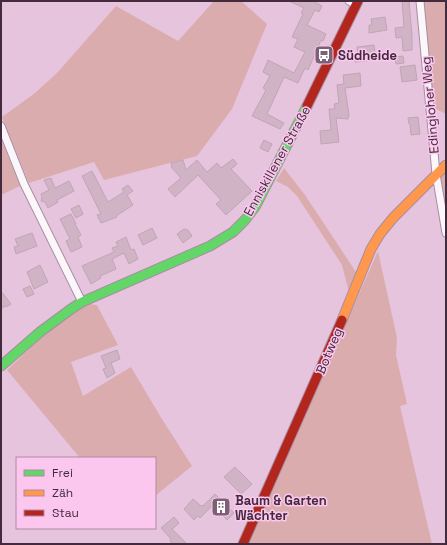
<svg xmlns="http://www.w3.org/2000/svg" width="447" height="545" font-family="'Space Grotesk',sans-serif">
<style>
.green{fill:#dbacae}
.building{fill:#d0b4c5;stroke:#c1a4b5}
.lines{fill:none;stroke-linecap:round;stroke-linejoin:round}
.street-casing{stroke:#a88ea2;stroke-width:9}
.fast-casing{stroke:#a88ea2;stroke-width:11}
.slow-casing{stroke:#a88ea2;stroke-width:11}
.jam-casing{stroke:#a88ea2;stroke-width:11}
.street{stroke:#fbf6fa;stroke-width:7}
.fast{stroke:#63d668;stroke-width:9}
.slow{stroke:#ff974d;stroke-width:9}
.jam{stroke:#b3261e;stroke-width:9}
.labels{text-anchor:middle;dominant-baseline:central;stroke-width:3;stroke-linejoin:round;paint-order:stroke}
.poi-label{font-size:13px;font-weight:bold;fill:#432a3d;stroke:#fbc7ee;text-anchor:start}
.street-label{font-size:13px;fill:#432a3d;stroke:#fbc7ee}
</style>
<rect width="100%" height="100%" fill="#e6c4de"/>
<g class="green">
<path d="M214 1H241L267 24 232 109 197 156 104 180 94 162 29 183 2 117 35 93 57 73 116 6 178 41Z"/>
<path d="M423 1H446V114L434 108Z"/>
<path d="M1 139 20 186 1 195Z"/>
<path d="M284 168 305 195 358 275 349 292 342 265 297 196 288 187 276 181Z"/>
<path d="M446 170V206H444L440 176Z"/>
<path d="M378 251 397 338 396 355 407 404 400 406 432 544H248Z"/>
<path d="M90 304 97 305 99 309 118 345 71 362 83 396 131 367 160 416 192 466 155 496V458H80L7 370C33 346 58 319 90 304Z"/>
</g>
<g class="building">
<path d="M289 1H313L322 6 319 12 315 10 307 25 326 34 323 41 321 40 308 70 305 68 298 83 284 77 279 88 267 114 284 123 280 129 252 116 266 90 263 88 270 76 263 72 268 60 294 73 305 52 294 47 298 39 292 37 303 14 301 13 304 8Z"/>
<path d="M402 1H409L412 36V50L403 51 402 37 396 38 395 28 404 27Z"/>
<path d="M385 17 387 30 369 33V25H372L371 19Z"/>
<path d="M374 45 376 60 355 62 354 53 358 55 357 47Z"/>
<path d="M403 56 404 63 396 64 395 57Z"/>
<path d="M415 65 417 80 402 82 400 67Z"/>
<path d="M360 73 361 86 345 88 349 115 348 119 336 118 339 142 321 144 320 131 331 130 329 109H335L334 104 339 103 337 85 344 84 343 75Z"/>
<path d="M418 117 420 134 411 135 410 124H409L408 118Z"/>
<path d="M264 140 272 144 268 152 260 148Z"/>
<path d="M233 159 237 164 231 169 252 191 226 215 216 204 221 200 198 175 175 197 168 189 181 178 172 168 171 163 183 160 186 170 197 160 207 172 217 163 221 168Z"/>
<path d="M92 171 108 202 124 192 122 189 128 185 133 191 127 195 133 205 116 216 117 217 101 223 97 215 101 214 82 176Z"/>
<path d="M51 178 55 188 69 181 74 191 57 200 58 202 48 208 45 202 41 201 42 197 41 194 49 190 44 180Z"/>
<path d="M79 205 83 214 76 218 71 209Z"/>
<path d="M71 214 76 224H75L81 235 78 237 82 247 71 252 66 241 70 239 60 219Z"/>
<path d="M152 228 157 238 143 245 138 235Z"/>
<path d="M184 229 188 230 192 236 183 243 177 234Z"/>
<path d="M32 233 37 246 16 254 14 247 18 246 15 239Z"/>
<path d="M126 237 131 250 134 249 138 259 129 264 124 253 112 259 116 269 100 276 101 278 91 284 82 266 114 252 112 248 118 246 116 242Z"/>
<path d="M40 265 48 282 34 289 27 272Z"/>
<path d="M30 286 34 294 27 297 23 289Z"/>
<path d="M1 291 11 304 6 307 5 306 1 309Z"/>
<path d="M117 350 120 359 111 363 115 373 107 378 103 369 106 368 101 356Z"/>
<path d="M235 467 252 484 241 494 224 477Z"/>
<path d="M215 494 234 513 227 520 213 505 200 518 198 516 194 520 184 509 193 499 201 506 202 505 203 506Z"/>
<path d="M174 517 179 523 172 529 187 544H173L170 541 171 539 161 528Z"/>
</g>
<g class="lines">
<g class="street-casing">
<g id="street">
<path d="M349 1 356 5"/>
<path d="M420 1 436 174 446 233"/>
<path d="M1 126 24 184 82 302"/>
</g>
</g>
<g class="fast-casing">
<path id="fast" d="M1 366 40 332 71 309 82 302 210 246 233 232 245 220 255 207 307 106"/>
</g>
<g class="slow-casing">
<path id="slow" d="M342 320 371 249 380 234 393 218 446 165"/>
</g>
<g class="jam-casing">
<g id="jam">
<path d="M307 106 358 1"/>
<path d="M243 544 342 320"/>
</g>
</g>
<use href="#street" class="street"/>
<use href="#fast" class="fast"/>
<use href="#slow" class="slow"/>
<use href="#jam" class="jam"/>
</g>
<defs>
<g id="bus-square" transform="scale(1)"><rect x="-9" y="-9" width="18" height="18" rx="4" fill="#7c6075" stroke="#fbc7ee"/><path d="M-5-6H5V4H4V6H2V4H-2V6H-4V4H-5ZM-3.5-4V0h7V-4ZM-3.5 1.2v1.5H-2V1.2ZM2 1.2v1.5H3.5V1.2Z" fill="#fff"/></g>
<g id="building-square" transform="scale(1)"><rect x="-9" y="-9" width="18" height="18" rx="4" fill="#7c6075" stroke="#fbc7ee"/><path d="M-4-6H4V6H1V3H-1V6H-4ZM-2.5-4.3h1.7v1.8h-1.7ZM.8-4.3h1.7v1.8H.8ZM-2.5-1h1.7V.8h-1.7ZM.8-1h1.7V.8H.8Z" fill="#fff"/></g>
</defs>
<g fill-rule="evenodd">
<use href="#bus-square" x="324" y="55"/>
<use href="#building-square" x="221" y="507"/>
</g>
<g class="labels">
<g class="poi-label">
<text x="338" y="55">Südheide</text>
<text x="235" y="500">Baum &amp; Garten<tspan x="235" dy="15">Wächter</tspan></text>
</g>
<g class="street-label">
<text transform="translate(430 105) rotate(-95)">Edingloher Weg</text>
<text transform="translate(277 161) rotate(-61)">Enniskillener Straße</text>
<text transform="translate(329 351) rotate(-67)">Botweg</text>
</g>
</g>
<rect width="447" height="545" fill="none" stroke="#432a3d" stroke-width="4"/>
<rect x="16" y="457" width="140" height="72" fill="#fbc7ee" stroke="#b188a7"/>
<rect x="24" y="470" width="20" height="6" fill="#63d668" stroke="#b188a7"/>
<text x="52" y="477" font-size="12" fill="#432a3d">Frei</text>
<rect x="24" y="490" width="20" height="6" fill="#ff974d" stroke="#b188a7"/>
<text x="52" y="497" font-size="12" fill="#432a3d">Zäh</text>
<rect x="24" y="510" width="20" height="6" fill="#b3261e" stroke="#b188a7"/>
<text x="52" y="517" font-size="12" fill="#432a3d">Stau</text>
</svg>
